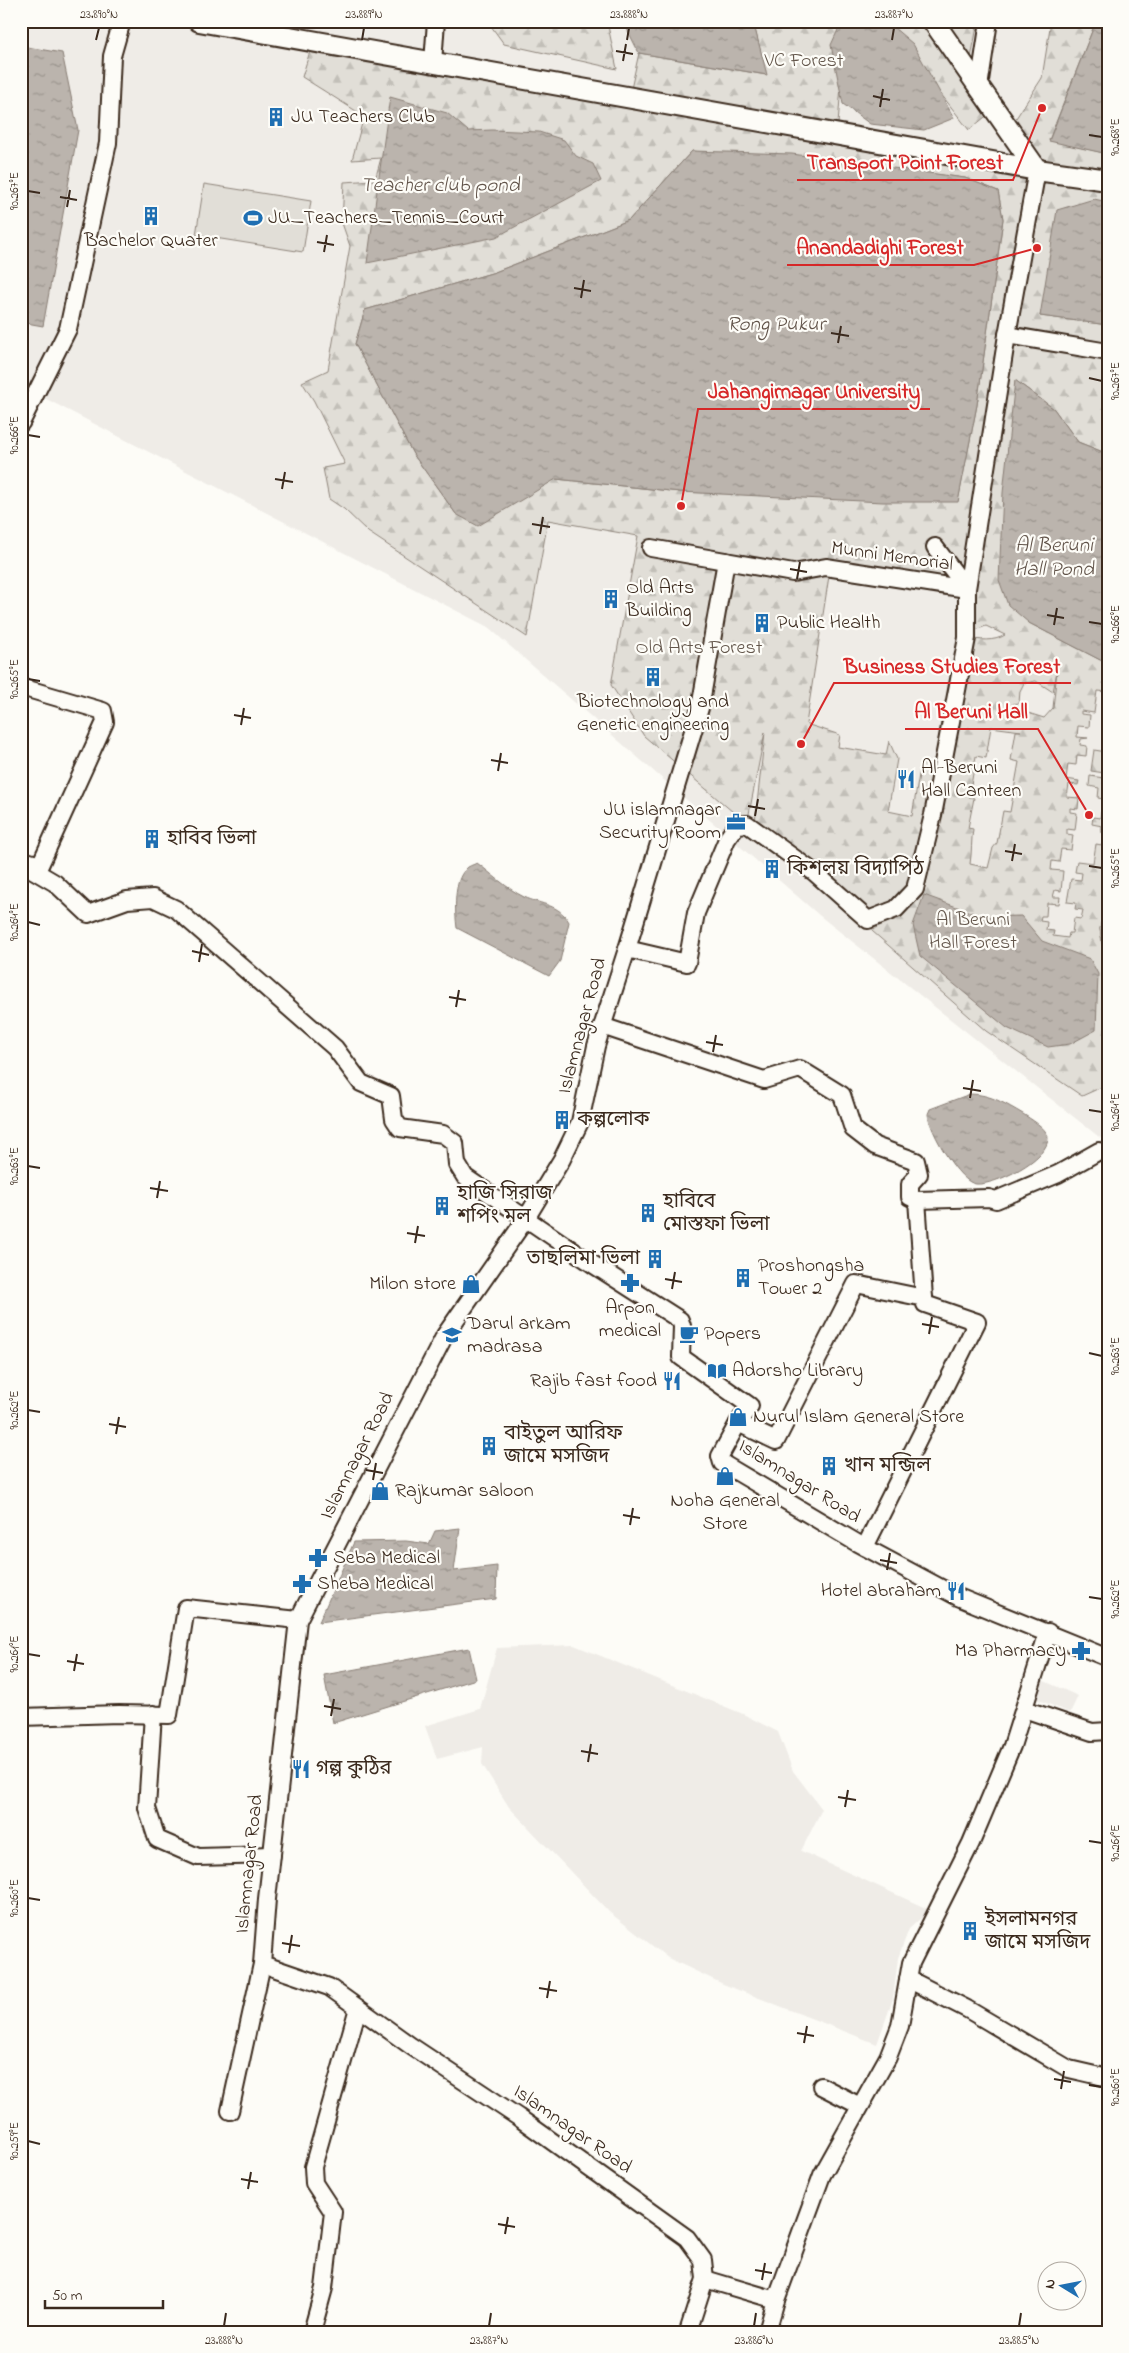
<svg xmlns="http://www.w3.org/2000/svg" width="1129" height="2353" font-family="'Indie Flower','Noto Sans Bengali',sans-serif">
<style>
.built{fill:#efece7}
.forest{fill:url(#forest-firs);stroke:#8e847a;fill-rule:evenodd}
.park{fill:url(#park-crowns);stroke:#8e847a}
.pitch{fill:#e1ded7;stroke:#8e847a}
.water{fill:url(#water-ripples);stroke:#887d74}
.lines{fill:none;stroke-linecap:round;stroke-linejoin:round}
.minor-casing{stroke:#3b2a1e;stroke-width:20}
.tertiary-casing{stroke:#3b2a1e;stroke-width:24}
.minor{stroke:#fdfcf7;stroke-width:16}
.tertiary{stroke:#fdfcf7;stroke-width:20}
.ticks{fill:none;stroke:#3b2a1e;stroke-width:2}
.labels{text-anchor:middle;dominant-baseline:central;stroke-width:4.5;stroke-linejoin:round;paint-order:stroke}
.park-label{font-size:20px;fill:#64574c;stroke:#fdfcf7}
.poi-label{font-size:20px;fill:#3b2a1e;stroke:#fdfcf7;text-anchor:start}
.street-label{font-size:20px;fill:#3b2a1e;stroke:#fdfcf7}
.water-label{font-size:21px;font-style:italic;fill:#615349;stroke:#fdfcf7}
.leader{fill:none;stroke:#d62828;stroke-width:2}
.callout-dot{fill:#d62828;stroke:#fdfcf7;stroke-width:2}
.callout-label{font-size:21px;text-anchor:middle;font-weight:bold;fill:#d62828;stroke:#fdfcf7;stroke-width:4.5;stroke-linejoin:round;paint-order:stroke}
.neatline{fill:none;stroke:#3b2a1e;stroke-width:2}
.ticks-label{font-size:12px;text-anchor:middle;fill:#3b2a1e}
</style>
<defs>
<pattern id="forest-firs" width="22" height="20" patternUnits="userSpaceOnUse" patternTransform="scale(1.25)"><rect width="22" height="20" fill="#e1ded7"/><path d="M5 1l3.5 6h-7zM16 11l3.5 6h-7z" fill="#c2bfb8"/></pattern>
<pattern id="park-crowns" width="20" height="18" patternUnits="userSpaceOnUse" patternTransform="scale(1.25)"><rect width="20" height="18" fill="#e1ded7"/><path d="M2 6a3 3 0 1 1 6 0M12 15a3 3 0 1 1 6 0" fill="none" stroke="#c2bfb8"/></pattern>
<pattern id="water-ripples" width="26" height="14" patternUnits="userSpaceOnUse" patternTransform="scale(1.25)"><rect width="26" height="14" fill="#bbb4ad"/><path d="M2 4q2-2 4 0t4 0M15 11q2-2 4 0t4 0" fill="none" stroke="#99938c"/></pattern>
</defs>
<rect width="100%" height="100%" fill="#fdfcf7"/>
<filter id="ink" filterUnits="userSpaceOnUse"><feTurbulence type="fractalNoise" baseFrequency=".02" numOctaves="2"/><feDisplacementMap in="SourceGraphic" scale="10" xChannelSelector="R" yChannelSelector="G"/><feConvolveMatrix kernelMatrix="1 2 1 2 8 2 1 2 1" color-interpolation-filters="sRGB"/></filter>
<g filter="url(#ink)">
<g class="built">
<path d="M21 21H1108V1144L820 916 488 627 21 386Z"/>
<path d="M574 1645 743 1714 778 1732 793 1771 822 1809 801 1851 930 1910 909 1929 898 1958 893 1999 877 2044 723 1984 668 1958 609 1912 509 1807 482 1764 483 1747 437 1759 425 1726 480 1709 497 1648Z"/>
<path d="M1042 1680 1078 1696 1070 1713 1034 1698Z"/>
</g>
<g class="forest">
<path d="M496 21 531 26 533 21H607L617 69 504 44 491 26Z"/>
<path d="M753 21H846L838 124 631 89 639 53 766 75Z"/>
<path d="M884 21H926L990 113 969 130Z"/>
<path d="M945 21H978L971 58Z"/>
<path d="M1051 21H1096L1049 140 1108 154V202L1047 286 1040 316 1108 325V454L1078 442 1054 409 1015 380 1029 623 1108 664V692L1097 691 1094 713 1081 711V714L1090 715 1089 727 1078 726 1077 737 1088 738 1081 739 1080 745 1087 746 1086 756 1077 755 1076 765 1068 764 1066 779 1079 781 1078 785 1069 784 1067 797 1079 798 1078 809 1070 808V812L1077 813 1075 830 1067 829V834L1073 835 1071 850 1061 849 1059 862 1052 861 1051 870 1063 871 1061 891 1055 890 1053 897H1060L1059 904 1047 903 1046 916H1041L1040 921 1047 922 1046 930 1054 931 1053 936 1068 938 1069 933H1072L1074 918 1081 919 1083 910 1075 909 1076 903 1067 902 1071 879 1081 880 1082 873 1075 872 1077 861 1093 863 1096 844 1108 846V889L1100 929 1108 980V1068L1104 1086 1082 1096 986 1031 872 931 894 911 868 920 755 822 765 732 747 824 644 736 611 685 638 536 548 520 527 637 368 532 344 509 329 499 323 468 345 464 314 401 302 382 328 370 350 246 342 223 344 182 375 180 381 158 352 160 364 116 302 77 311 48 1037 170 1009 129 1042 78ZM692 151 880 167 965 178 998 191 1003 219 977 405 958 501 680 492 556 479 456 514 413 454 355 344 365 310 495 272 629 220ZM826 568 966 589 968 633 986 626 1005 635C994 642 979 640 967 638L942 769 921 763 912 816 888 811 897 759 889 741 886 755 838 747 840 735 806 724 829 576ZM1057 671 1053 708 1044 718 1012 708 1013 704 1019 703 1020 691 1024 683 1036 681 1053 692ZM991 727 1021 731H1016L1011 760 1019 762 1010 812 1003 811 997 843 993 848 988 868 970 864C972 852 971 841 973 829L968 828 974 798 969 797 976 756 986 758Z"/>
<path d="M1108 749V800L1098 798 1099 788 1089 786 1090 776 1104 778 1105 773 1091 771 1094 750 1107 752Z"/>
<path d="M1101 812 1108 813V833L1101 832 1102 826 1092 824 1093 817 1100 818Z"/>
</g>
<path class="park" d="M1108 889V980L1100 929Z"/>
<path class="pitch" d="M204 184 311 201 303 252 196 235Z"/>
<g class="water">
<path d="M623 21H753L767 75 639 53Z"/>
<path d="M842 21H886L913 44 954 118 924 130 870 124 843 104 831 45Z"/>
<path d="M1096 21H1108V154L1049 141Z"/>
<path d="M21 46 62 53 78 130 43 326 21 322Z"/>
<path d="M390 97 447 113 468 131 492 130 539 132 564 140 576 156 593 164 601 181 496 237 367 263Z"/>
<path d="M692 151 792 154 965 178 998 191 1003 219 977 405 958 502H883L680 492 556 479 478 526 456 514 413 454 355 344 365 310 495 272 629 220Z"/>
<path d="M1094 199 1108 202V325L1040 316 1057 210Z"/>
<path d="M1015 380 1054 409 1078 442 1108 454V664L1029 623 1008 605 999 580 1003 493Z"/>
<path d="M477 863C492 874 506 888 524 897 542 905 559 904 569 922L560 961 549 976 457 928C455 913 453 880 466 869 468 866 473 865 477 863Z"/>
<path d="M924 895 984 917 1021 916 1042 941 1090 959 1098 974 1096 1030 1070 1044 1048 1047 1007 1028 920 956 913 925Z"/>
<path d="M970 1094C990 1094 1006 1104 1023 1114 1030 1119 1046 1127 1048 1137 1050 1159 994 1186 976 1184 959 1183 929 1130 928 1114L930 1109Z"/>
<path d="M460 1528 454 1571 497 1566 496 1599 319 1622 354 1542 406 1541 429 1544 435 1531Z"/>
<path d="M469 1648 476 1679 333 1723 324 1675Z"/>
</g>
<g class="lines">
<g class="minor-casing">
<g id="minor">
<path d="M433 63 436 21"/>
<path d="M979 87 989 21"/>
<path d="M1007 335 1108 352"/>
<path d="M21 423 68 329 108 143 112 56 122 21"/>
<path d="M651 548 793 573 826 567 967 589 1007 335 1037 170"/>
<path d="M21 687 103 711 105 722 40 865 23 860"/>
<path d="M21 863 55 883 88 914 127 900 153 898 176 909 335 1048 361 1083 391 1096 394 1119 400 1128 443 1134 455 1143 457 1164 465 1177 594 1265 680 1320 682 1326 681 1357 750 1406 738 1423 720 1456 722 1463 857 1543 958 1597 1108 1658"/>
<path d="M627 949 700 708 726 561"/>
<path d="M602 1026 764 1080 800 1069 842 1095 853 1129 875 1146 916 1161 919 1174 910 1184V1197L917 1200 989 1198 996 1200 1058 1174 1099 1151 1108 1154"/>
<path d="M917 1200 924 1298"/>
<path d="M738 1423 776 1441 856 1284 924 1298 925 1304 977 1322 865 1547"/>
<path d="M1024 1709 1092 1732 1108 1731"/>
<path d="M153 1714 147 1808 157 1839 198 1857 272 1855"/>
<path d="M21 1717 119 1714 169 1715 186 1608 298 1620"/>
<path d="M908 1979 967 2009 1069 2069 1108 2078"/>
<path d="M821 2086 860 2106"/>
<path d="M230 2111 262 1964"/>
<path d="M705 2279 776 2300"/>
<path d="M312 2332 324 2288 333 2212 314 2183 313 2167 358 2008"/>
<path d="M688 2332 705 2279 703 2260 687 2238 518 2117 411 2046 329 1987 262 1964 267 1899 298 1620 445 1335 525 1220 562 1159 580 1122 596 1046 627 949 687 963 696 913 727 839 737 825 747 824 815 873 868 920 896 909 915 889 933 815 967 638V589L935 547"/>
<path d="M767 2332 776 2300 822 2175 888 2057 900 2026 911 1963 971 1843 1012 1746 1048 1632"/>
</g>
</g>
<g class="tertiary-casing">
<g id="tertiary">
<path d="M199 21 1037 170 1108 180"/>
<path d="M933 21 1037 170"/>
</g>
</g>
<use href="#minor" class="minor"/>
<use href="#tertiary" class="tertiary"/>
</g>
</g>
<path class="ticks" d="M96 40 99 28M362 40 364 28M627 40 629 28M892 40 894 28M616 51 633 54M623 61 626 44M873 96 890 100M880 107 883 89M1089 135 1102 137M28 191 40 193M60 197 77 200M67 207 70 190M317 242 334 245M324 252 327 235M574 288 591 291M581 298 584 280M831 333 849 336M838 343 841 326M1089 378 1102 381M28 435 40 437M275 479 293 482M282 489 285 472M532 524 550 527M540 534 543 517M790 569 807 572M797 579 800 562M1047 615 1064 618M1089 622 1102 624M1054 625 1057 608M28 679 40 681M234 715 251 718M241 725 244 708M491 760 508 763M498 771 501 753M748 806 765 809M755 816 758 799M1005 851 1022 854M1012 861 1015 844M1089 866 1102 868M28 922 40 925M192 951 209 955M199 962 202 944M449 997 466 1000M456 1007 459 990M706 1042 723 1045M713 1052 716 1035M963 1088 981 1091M970 1098 973 1080M1089 1110 1102 1112M28 1166 40 1168M150 1188 168 1191M157 1198 160 1181M407 1233 425 1236M415 1243 418 1226M665 1279 682 1282M672 1289 675 1272M922 1324 939 1327M929 1334 932 1317M1089 1353 1102 1356M28 1410 40 1412M109 1424 126 1427M116 1434 119 1417M366 1470 383 1473M373 1480 376 1463M623 1515 640 1518M630 1525 633 1508M880 1560 897 1563M887 1570 890 1553M1089 1597 1102 1599M28 1654 40 1656M67 1661 84 1664M74 1671 77 1654M324 1706 341 1709M331 1716 334 1699M581 1751 598 1754M588 1762 591 1744M838 1797 856 1800M845 1807 848 1790M1089 1841 1102 1843M28 1898 40 1900M282 1943 300 1946M289 1953 292 1935M539 1988 557 1991M547 1998 550 1981M797 2033 814 2036M804 2043 807 2026M1054 2079 1071 2082M1089 2085 1102 2087M1061 2089 1064 2071M28 2141 40 2144M241 2179 258 2182M248 2189 251 2172M498 2224 515 2227M505 2234 508 2217M755 2270 772 2273M762 2280 765 2263M224 2326 226 2313M489 2326 491 2313M754 2326 756 2313M1019 2326 1021 2313"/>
<defs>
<g id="building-bare" transform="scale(1.5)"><path d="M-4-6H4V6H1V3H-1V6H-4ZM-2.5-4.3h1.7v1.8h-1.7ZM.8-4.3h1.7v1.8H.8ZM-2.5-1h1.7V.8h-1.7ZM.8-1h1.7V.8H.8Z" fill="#1f6fb2" stroke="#fdfcf7" stroke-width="2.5" paint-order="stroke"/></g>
<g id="stadium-bare" transform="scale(1.5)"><path d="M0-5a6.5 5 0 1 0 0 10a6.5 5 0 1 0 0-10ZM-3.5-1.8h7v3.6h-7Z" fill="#1f6fb2" stroke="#fdfcf7" stroke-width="2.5" paint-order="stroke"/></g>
<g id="restaurant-bare" transform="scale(1.5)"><path d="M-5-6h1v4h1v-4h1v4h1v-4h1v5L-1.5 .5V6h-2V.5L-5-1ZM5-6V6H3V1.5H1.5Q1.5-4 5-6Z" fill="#1f6fb2" stroke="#fdfcf7" stroke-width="2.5" paint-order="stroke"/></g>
<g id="office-bare" transform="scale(1.5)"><path d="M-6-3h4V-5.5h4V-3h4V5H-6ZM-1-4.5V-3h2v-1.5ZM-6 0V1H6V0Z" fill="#1f6fb2" stroke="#fdfcf7" stroke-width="2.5" paint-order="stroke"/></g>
<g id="pharmacy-bare" transform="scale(1.5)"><path d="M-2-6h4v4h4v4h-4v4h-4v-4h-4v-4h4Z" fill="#1f6fb2" stroke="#fdfcf7" stroke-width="2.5" paint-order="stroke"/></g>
<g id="shop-bare" transform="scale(1.5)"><path d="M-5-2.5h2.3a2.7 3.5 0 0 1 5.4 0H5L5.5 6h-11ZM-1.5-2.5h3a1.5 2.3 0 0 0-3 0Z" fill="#1f6fb2" stroke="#fdfcf7" stroke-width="2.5" paint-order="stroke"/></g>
<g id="cafe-bare" transform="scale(1.5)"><path d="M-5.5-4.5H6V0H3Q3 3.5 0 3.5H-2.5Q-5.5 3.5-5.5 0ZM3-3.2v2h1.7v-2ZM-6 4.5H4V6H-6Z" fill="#1f6fb2" stroke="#fdfcf7" stroke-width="2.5" paint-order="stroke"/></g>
<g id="school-bare" transform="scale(1.5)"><path d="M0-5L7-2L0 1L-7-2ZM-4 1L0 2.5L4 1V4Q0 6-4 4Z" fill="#1f6fb2" stroke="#fdfcf7" stroke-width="2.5" paint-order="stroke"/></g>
<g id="library-bare" transform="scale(1.5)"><path d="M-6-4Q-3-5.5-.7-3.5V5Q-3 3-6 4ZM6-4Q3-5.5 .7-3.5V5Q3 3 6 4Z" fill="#1f6fb2" stroke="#fdfcf7" stroke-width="2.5" paint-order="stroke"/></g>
</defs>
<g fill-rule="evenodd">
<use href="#building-bare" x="276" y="117"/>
<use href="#building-bare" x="151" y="216"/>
<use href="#stadium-bare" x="253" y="218"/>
<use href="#building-bare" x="611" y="599"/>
<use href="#building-bare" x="762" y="623"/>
<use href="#building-bare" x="653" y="677"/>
<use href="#restaurant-bare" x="906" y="779"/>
<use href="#office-bare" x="736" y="822"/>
<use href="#building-bare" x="152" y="839"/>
<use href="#building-bare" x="772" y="869"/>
<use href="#building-bare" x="562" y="1120"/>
<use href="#building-bare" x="442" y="1206"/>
<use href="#building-bare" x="648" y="1213"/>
<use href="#building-bare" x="655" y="1259"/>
<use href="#building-bare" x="743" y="1278"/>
<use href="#pharmacy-bare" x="630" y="1283"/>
<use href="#shop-bare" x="471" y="1284"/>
<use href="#cafe-bare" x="689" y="1334"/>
<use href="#school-bare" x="452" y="1335"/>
<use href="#library-bare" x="717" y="1371"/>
<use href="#restaurant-bare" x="672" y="1381"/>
<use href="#shop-bare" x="738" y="1417"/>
<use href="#building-bare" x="489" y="1446"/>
<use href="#building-bare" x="829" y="1466"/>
<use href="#shop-bare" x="725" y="1476"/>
<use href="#shop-bare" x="380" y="1491"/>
<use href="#pharmacy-bare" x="318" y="1558"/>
<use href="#pharmacy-bare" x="302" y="1584"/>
<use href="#restaurant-bare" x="956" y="1591"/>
<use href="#pharmacy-bare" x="1081" y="1651"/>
<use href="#restaurant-bare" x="301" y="1769"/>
<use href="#building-bare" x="970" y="1931"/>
</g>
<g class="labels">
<g class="park-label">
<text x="804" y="61">VC Forest</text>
<text x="699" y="648">Old Arts Forest</text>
<text x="973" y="920">Al Beruni<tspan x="973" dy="23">Hall Forest</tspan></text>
</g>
<g class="poi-label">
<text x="291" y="117">JU Teachers Club</text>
<text x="268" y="218">JU_Teachers_Tennis_Court</text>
<text x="151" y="241" text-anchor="middle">Bachelor Quater</text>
<text x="626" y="588">Old Arts<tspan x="626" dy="23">Building</tspan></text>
<text x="777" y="623">Public Health</text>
<text x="653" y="702" text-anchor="middle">Biotechnology and<tspan x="653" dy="23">Genetic engineering</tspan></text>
<text x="921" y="768">Al-Beruni<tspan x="921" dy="23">Hall Canteen</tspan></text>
<text x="721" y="810" text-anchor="end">JU islamnagar<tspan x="721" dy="23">Security Room</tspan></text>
<text x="167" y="839">হাবিব ভিলা</text>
<text x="787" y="869">কিশলয় বিদ্যাপিঠ</text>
<text x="577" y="1120">কল্পলোক</text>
<text x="457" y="1194">হাজি সিরাজ<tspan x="457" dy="23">শপিং মল</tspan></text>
<text x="663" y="1202">হাবিবে<tspan x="663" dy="23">মোস্তফা ভিলা</tspan></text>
<text x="640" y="1259" text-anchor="end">তাছলিমা ভিলা</text>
<text x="758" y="1266">Proshongsha<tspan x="758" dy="23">Tower 2</tspan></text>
<text x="456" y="1284" text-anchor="end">Milon store</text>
<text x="630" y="1308" text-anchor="middle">Arpon<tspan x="630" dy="23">medical</tspan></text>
<text x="467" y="1324">Darul arkam<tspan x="467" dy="23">madrasa</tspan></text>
<text x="704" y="1334">Popers</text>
<text x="732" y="1371">Adorsho Library</text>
<text x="657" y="1381" text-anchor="end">Rajib fast food</text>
<text x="753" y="1417">Nurul Islam General Store</text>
<text x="504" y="1434">বাইতুল আরিফ<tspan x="504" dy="23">জামে মসজিদ</tspan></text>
<text x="844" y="1466">খান মন্জিল</text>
<text x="395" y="1491">Rajkumar saloon</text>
<text x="725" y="1501" text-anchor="middle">Noha General<tspan x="725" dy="23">Store</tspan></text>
<text x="333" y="1558">Seba Medical</text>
<text x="317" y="1584">Sheba Medical</text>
<text x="941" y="1591" text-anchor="end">Hotel abraham</text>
<text x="1066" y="1651" text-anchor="end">Ma Pharmacy</text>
<text x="316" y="1769">গল্প কুঠির</text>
<text x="985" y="1920">ইসলামনগর<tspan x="985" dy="23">জামে মসজিদ</tspan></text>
</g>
<g class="street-label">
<text transform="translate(892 557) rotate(8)">Munni Memorial</text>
<text transform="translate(583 1026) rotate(-75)">Islamnagar Road</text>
<text transform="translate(358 1456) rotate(-63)">Islamnagar Road</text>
<text transform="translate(799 1482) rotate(32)">Islamnagar Road</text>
<text transform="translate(250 1864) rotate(-84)">Islamnagar Road</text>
<text transform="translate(572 2130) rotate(35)">Islamnagar Road</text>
</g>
<g class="water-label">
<text x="440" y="186">Teacher club pond</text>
<text x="776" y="325">Rong Pukur</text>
<text x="1054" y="546">Al Beruni<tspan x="1054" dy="24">Hall Pond</tspan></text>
</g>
</g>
<path class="leader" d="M1042 108L1013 180H797M1037 248L974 265H787M681 506L698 409H930M801 744L834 683H1071M1089 815L1038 729H905"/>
<g class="callout-dot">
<circle cx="1042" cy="108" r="5"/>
<circle cx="1037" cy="248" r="5"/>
<circle cx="681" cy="506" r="5"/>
<circle cx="801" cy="744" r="5"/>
<circle cx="1089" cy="815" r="5"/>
</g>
<g class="callout-label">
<text x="905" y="169">Transport Point Forest</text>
<text x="880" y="254">Anandadighi Forest</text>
<text x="814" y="398">Jahangirnagar University</text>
<text x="952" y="673">Business Studies Forest</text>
<text x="971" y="718">Al Beruni Hall</text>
</g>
<rect width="1129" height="2353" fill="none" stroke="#fdfcf7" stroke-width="55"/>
<g transform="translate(1062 2286) rotate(280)"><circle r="24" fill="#fdfcf7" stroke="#afa8a0"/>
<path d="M0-4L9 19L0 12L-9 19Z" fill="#1f6fb2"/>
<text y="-8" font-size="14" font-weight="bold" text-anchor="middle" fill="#3b2a1e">N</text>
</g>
<path d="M45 2300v8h118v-8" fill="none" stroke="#3b2a1e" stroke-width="2.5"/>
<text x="52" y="2300" font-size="15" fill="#3b2a1e" stroke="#fdfcf7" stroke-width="4" paint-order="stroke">50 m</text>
<rect x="28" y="28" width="1074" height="2298" class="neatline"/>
<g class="ticks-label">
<text x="99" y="18">23.890°N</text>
<text x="364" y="18">23.889°N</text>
<text x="629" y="18">23.888°N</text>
<text x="894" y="18">23.887°N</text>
<text transform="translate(1115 137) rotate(-90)" y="4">90.268°E</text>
<text transform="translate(14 191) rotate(-90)" y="4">90.267°E</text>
<text transform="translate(1115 381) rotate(-90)" y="4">90.267°E</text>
<text transform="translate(14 435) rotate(-90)" y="4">90.266°E</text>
<text transform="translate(1115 624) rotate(-90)" y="4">90.266°E</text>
<text transform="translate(14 679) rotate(-90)" y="4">90.265°E</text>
<text transform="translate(1115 868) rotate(-90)" y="4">90.265°E</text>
<text transform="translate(14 922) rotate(-90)" y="4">90.264°E</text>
<text transform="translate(1115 1112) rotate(-90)" y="4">90.264°E</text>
<text transform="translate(14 1166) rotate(-90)" y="4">90.263°E</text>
<text transform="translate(1115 1356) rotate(-90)" y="4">90.263°E</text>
<text transform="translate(14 1410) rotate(-90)" y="4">90.262°E</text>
<text transform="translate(1115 1599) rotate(-90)" y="4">90.262°E</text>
<text transform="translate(14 1654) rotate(-90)" y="4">90.261°E</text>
<text transform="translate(1115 1843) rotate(-90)" y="4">90.261°E</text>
<text transform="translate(14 1898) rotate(-90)" y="4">90.260°E</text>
<text transform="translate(1115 2087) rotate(-90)" y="4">90.260°E</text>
<text transform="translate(14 2141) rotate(-90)" y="4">90.259°E</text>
<text x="224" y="2344">23.888°N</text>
<text x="489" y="2344">23.887°N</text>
<text x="754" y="2344">23.886°N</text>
<text x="1019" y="2344">23.885°N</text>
</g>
</svg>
